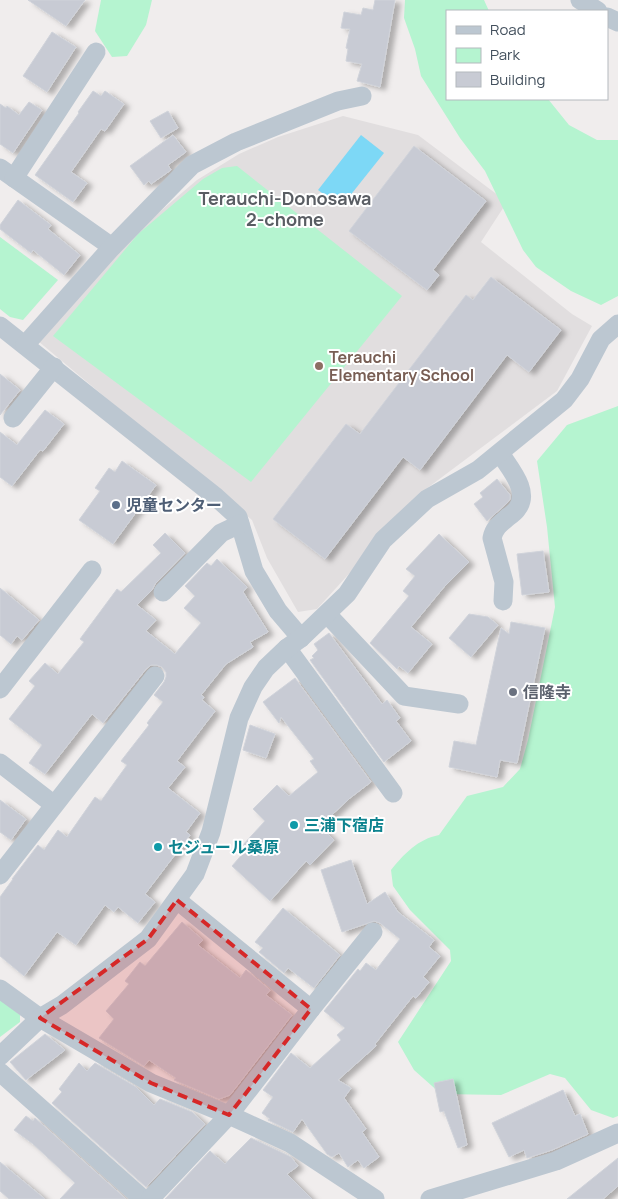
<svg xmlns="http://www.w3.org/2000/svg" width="618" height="1199" font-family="Manrope,'Noto Sans JP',sans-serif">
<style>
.education{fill:#e1dedf}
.green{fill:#b5f4d0}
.water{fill:#7dd8f6}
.building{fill:#c8cbd4;stroke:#d0d3da;filter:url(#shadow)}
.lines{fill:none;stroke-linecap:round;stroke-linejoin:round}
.street{stroke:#bcc7d1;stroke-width:19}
.marked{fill:#d62828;fill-opacity:0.2;stroke:#d62828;stroke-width:4;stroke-dasharray:10 6;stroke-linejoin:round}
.education-dot{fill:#8d6e63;stroke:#fff;stroke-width:2}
.service-dot{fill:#5c6f8a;stroke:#fff;stroke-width:2}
.worship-dot{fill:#6b7280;stroke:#fff;stroke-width:2}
.culture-dot{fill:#0f9aa8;stroke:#fff;stroke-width:2}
.labels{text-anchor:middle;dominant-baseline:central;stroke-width:4;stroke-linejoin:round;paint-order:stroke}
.education-label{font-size:16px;font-weight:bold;fill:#785e54;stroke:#fff;text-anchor:start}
.service-label{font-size:16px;font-weight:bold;fill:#4e5e75;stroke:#fff;text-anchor:start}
.worship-label{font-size:16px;font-weight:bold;fill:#5b616d;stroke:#fff;text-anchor:start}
.culture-label{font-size:16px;font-weight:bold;fill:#0d838f;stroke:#fff;text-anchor:start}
.neighbourhood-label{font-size:18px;font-weight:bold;fill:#595d63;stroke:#fff}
</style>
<defs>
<filter id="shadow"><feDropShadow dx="5.5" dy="3" stdDeviation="2.5" flood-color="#0004"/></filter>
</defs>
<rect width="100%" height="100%" fill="#f0eded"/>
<path class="education" d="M343 116 418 135 507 202 481 242 572 314 592 326 557 391 426 489 317 609 298 612 267 558 252 520 38 341 143 226 197 180 239 154 278 137Z"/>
<g class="green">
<path d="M101 0H152L146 25 127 56 112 57 95 31Z"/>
<path d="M405 0H484L489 11H447V99H548L569 125 597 140H618V296L601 305 571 291 536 267 523 250 485 171 460 138 421 76 415 49 404 18Z"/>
<path d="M237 166 402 296 251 482 53 336 138 234 203 179 222 168Z"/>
<path d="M0 237 58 280 23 320 10 317 0 309Z"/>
<path d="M618 406V1116L613 1118 591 1110 565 1078 550 1074 501 1095 441 1094 414 1070 398 1042 451 961 450 950 410 910 393 886 391 870C404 854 418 839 439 835L467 796 503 787 520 769 528 740 555 607 547 527 537 461 567 425Z"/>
<path d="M0 999 20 1015V1022L0 1037Z"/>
</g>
<path class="water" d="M361 135 384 153 341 207 318 190Z"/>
<g class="building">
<path d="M28 0H85L66 26Z"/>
<path d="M375 0H395L380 87 357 81 362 64 346 61 348 49 346 48 350 29 341 28 344 12 361 15 363 8 373 10Z"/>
<path d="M52 32 76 47 47 92 23 76Z"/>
<path d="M93 91 101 96 105 91 124 104 105 131 101 129 71 172 87 183 73 202 35 175 79 113 78 112Z"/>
<path d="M29 102 42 110 13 153 0 144V104L6 108 7 106 19 115Z"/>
<path d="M168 111 178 128 161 138 150 121Z"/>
<path d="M173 135 186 152 168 165 171 170 151 184 149 181 144 185 130 166Z"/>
<path d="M414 146 486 201 433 270 439 275 427 290 349 231Z"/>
<path d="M18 200 51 225 48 229 80 255 64 275 33 250 31 253 0 229V225Z"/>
<path d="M491 277 561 330 529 372 507 355 420 470 403 457 325 559 273 519 346 424 360 434 466 295 473 300Z"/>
<path d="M0 374 20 390 0 415Z"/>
<path d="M45 410 64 424 43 451 40 450 12 486 0 477V432L17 445Z"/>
<path d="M122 461 156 485 113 544 79 520 100 491 95 488 109 468 115 472Z"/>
<path d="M497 479 510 495V499L507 503 487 521 474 504 483 497 480 493Z"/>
<path d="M165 533 185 553 155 584 152 590 137 605 156 620 146 631 175 654 201 623 184 608 195 596 185 586 207 563 211 566 217 559 247 587 243 592 268 632 250 642 253 647 226 664 201 695 204 697 202 700 215 711 177 761 185 767 168 788 200 813 186 832 190 835 145 894 155 902 138 923 118 907 114 912 105 905 76 945 57 932 24 976 0 956V897L13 879H12L38 845 44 850 58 830 67 837 95 797 101 801 127 765 121 761 149 725 147 723 163 702 154 695 164 682 166 677V672L162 667 157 665H151L146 669 103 723 92 714 45 774 29 763 42 745 9 719 35 686 29 681 45 663 58 674 84 642 80 639 117 589 121 592 161 553 153 545Z"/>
<path d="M439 534 469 562 444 587 411 627 432 644 408 673 399 666 397 669 370 643 409 596 403 591 415 576 406 569Z"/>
<path d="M543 551 549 592 522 595 517 554Z"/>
<path d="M0 588 39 620 22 640 17 636 11 644 0 635Z"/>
<path d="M469 614 488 617 498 625 471 657 449 638Z"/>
<path d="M511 622 545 628 517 763 500 760 497 777 449 767 454 741 476 745 501 628 509 634Z"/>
<path d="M329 633 382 704 387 700 400 718 396 721 411 741 384 762 310 660 314 658 312 656 318 650 314 644Z"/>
<path d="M295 678 371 782 350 798 320 826 334 840 310 865 306 861 270 901 232 866 245 851 241 847 265 821 253 809 277 785 289 796 318 772 310 761 314 759 281 717 279 723 263 702Z"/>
<path d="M250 725 275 734 266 758 243 750Z"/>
<path d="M0 800 26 819 11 840 0 832Z"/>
<path d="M351 860 367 904 385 892 398 912 434 940 429 947 440 956 423 977 429 982 416 998 413 996 375 1044 376 1046 338 1080 351 1088 344 1098 366 1129 362 1132 379 1157 364 1168 358 1160 348 1167 339 1153 332 1157 327 1154 302 1119 293 1132 268 1120 270 1119 262 1113 273 1097 263 1090 291 1053 310 1068 341 1040 337 1035 345 1028 324 1011 358 969 360 971 366 963 376 970 400 939 380 923 374 921 342 932 321 870Z"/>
<path d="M283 908 340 955 314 988 288 968 284 973 259 952 263 948 255 942Z"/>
<path d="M182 922 203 940 198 945 240 978 246 970 270 990 266 995 292 1015 230 1095 219 1099 174 1080 176 1078 149 1060 144 1066 99 1038 114 1019 106 1011 129 984 125 981 140 962 145 966Z"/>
<path d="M45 1034 65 1050 26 1080 10 1062Z"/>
<path d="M79 1063 87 1071 95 1063 136 1087 154 1105 160 1099 192 1112 205 1124 146 1187 52 1103 62 1092 59 1089Z"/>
<path d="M453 1079 467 1145 458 1148 444 1111 440 1112 434 1083Z"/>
<path d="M563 1090 575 1116 580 1114 588 1134 552 1150 527 1158 524 1150 509 1157 492 1123Z"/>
<path d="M26 1116 33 1121 35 1118 126 1199H60L75 1183 33 1144 14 1130Z"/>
<path d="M251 1138 291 1157 298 1166 287 1174 312 1199H165L210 1151 225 1164Z"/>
<path d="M618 1158V1186L603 1199H567Z"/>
<path d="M0 1162 45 1199H9L0 1191Z"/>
</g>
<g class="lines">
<g class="street">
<path d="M580 0 598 11"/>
<path d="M607 17 618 22"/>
<path d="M0 168 112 247"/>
<path d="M14 178 96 52"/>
<path d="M0 326 216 497 238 517 254 571 278 611 301 638"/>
<path d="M25 345 112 247 192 165 236 142 338 101 362 96"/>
<path d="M13 418 54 367"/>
<path d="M500 453C509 468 531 491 517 509 515 512 511 515 508 517 500 524 494 528 492 538L504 582 503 601"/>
<path d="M163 592 221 533 240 524"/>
<path d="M327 614 404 696 459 704"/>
<path d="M287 648 393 793"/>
<path d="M0 689 92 570"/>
<path d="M0 763 53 804"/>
<path d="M0 875 155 676"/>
<path d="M177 900 311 1009"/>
<path d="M0 989 40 1018 151 1083 229 1115 290 1143 375 1199"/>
<path d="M0 1056 40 1018 62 1005 148 939 195 874 211 832 239 718 253 687 266 668 287 648 301 638 347 594 383 540 427 499 478 470 564 400 580 379 601 339 618 324"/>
<path d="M0 1072 143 1199"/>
<path d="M150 1199 229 1115 311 1009 373 932"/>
<path d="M430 1199 556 1161 618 1133"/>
</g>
</g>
<path class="marked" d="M177 900 311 1009 229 1115 151 1083 40 1018 148 939Z"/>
<circle class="education-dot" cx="319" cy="366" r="5"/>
<circle class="service-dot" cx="116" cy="505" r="5"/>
<circle class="worship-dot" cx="513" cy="692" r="5"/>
<g class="culture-dot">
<circle cx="294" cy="825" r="5"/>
<circle cx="158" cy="847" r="5"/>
</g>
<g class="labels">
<g class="education-label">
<text x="329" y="357">Terauchi<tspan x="329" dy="18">Elementary School</tspan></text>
</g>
<g class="service-label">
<text x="126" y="505">児童センター</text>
</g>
<g class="worship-label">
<text x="523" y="692">信隆寺</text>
</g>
<g class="culture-label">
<text x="304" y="825">三浦下宿店</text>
<text x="168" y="847">セジュール桑原</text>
</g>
<g class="neighbourhood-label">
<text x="285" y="198">Terauchi-Donosawa<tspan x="285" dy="21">2-chome</tspan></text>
</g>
</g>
<rect x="446" y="10" width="162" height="90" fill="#ffffff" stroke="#b4b9be"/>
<rect x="456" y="26" width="25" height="8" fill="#bcc7d1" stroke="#b4b9be"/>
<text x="490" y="35" font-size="15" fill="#43505d">Road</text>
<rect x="456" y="48" width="25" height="15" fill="#b5f4d0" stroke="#b4b9be"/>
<text x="490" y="60" font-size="15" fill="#43505d">Park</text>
<rect x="456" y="72" width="25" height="15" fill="#c8cbd4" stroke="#b4b9be"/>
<text x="490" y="85" font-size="15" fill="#43505d">Building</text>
</svg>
